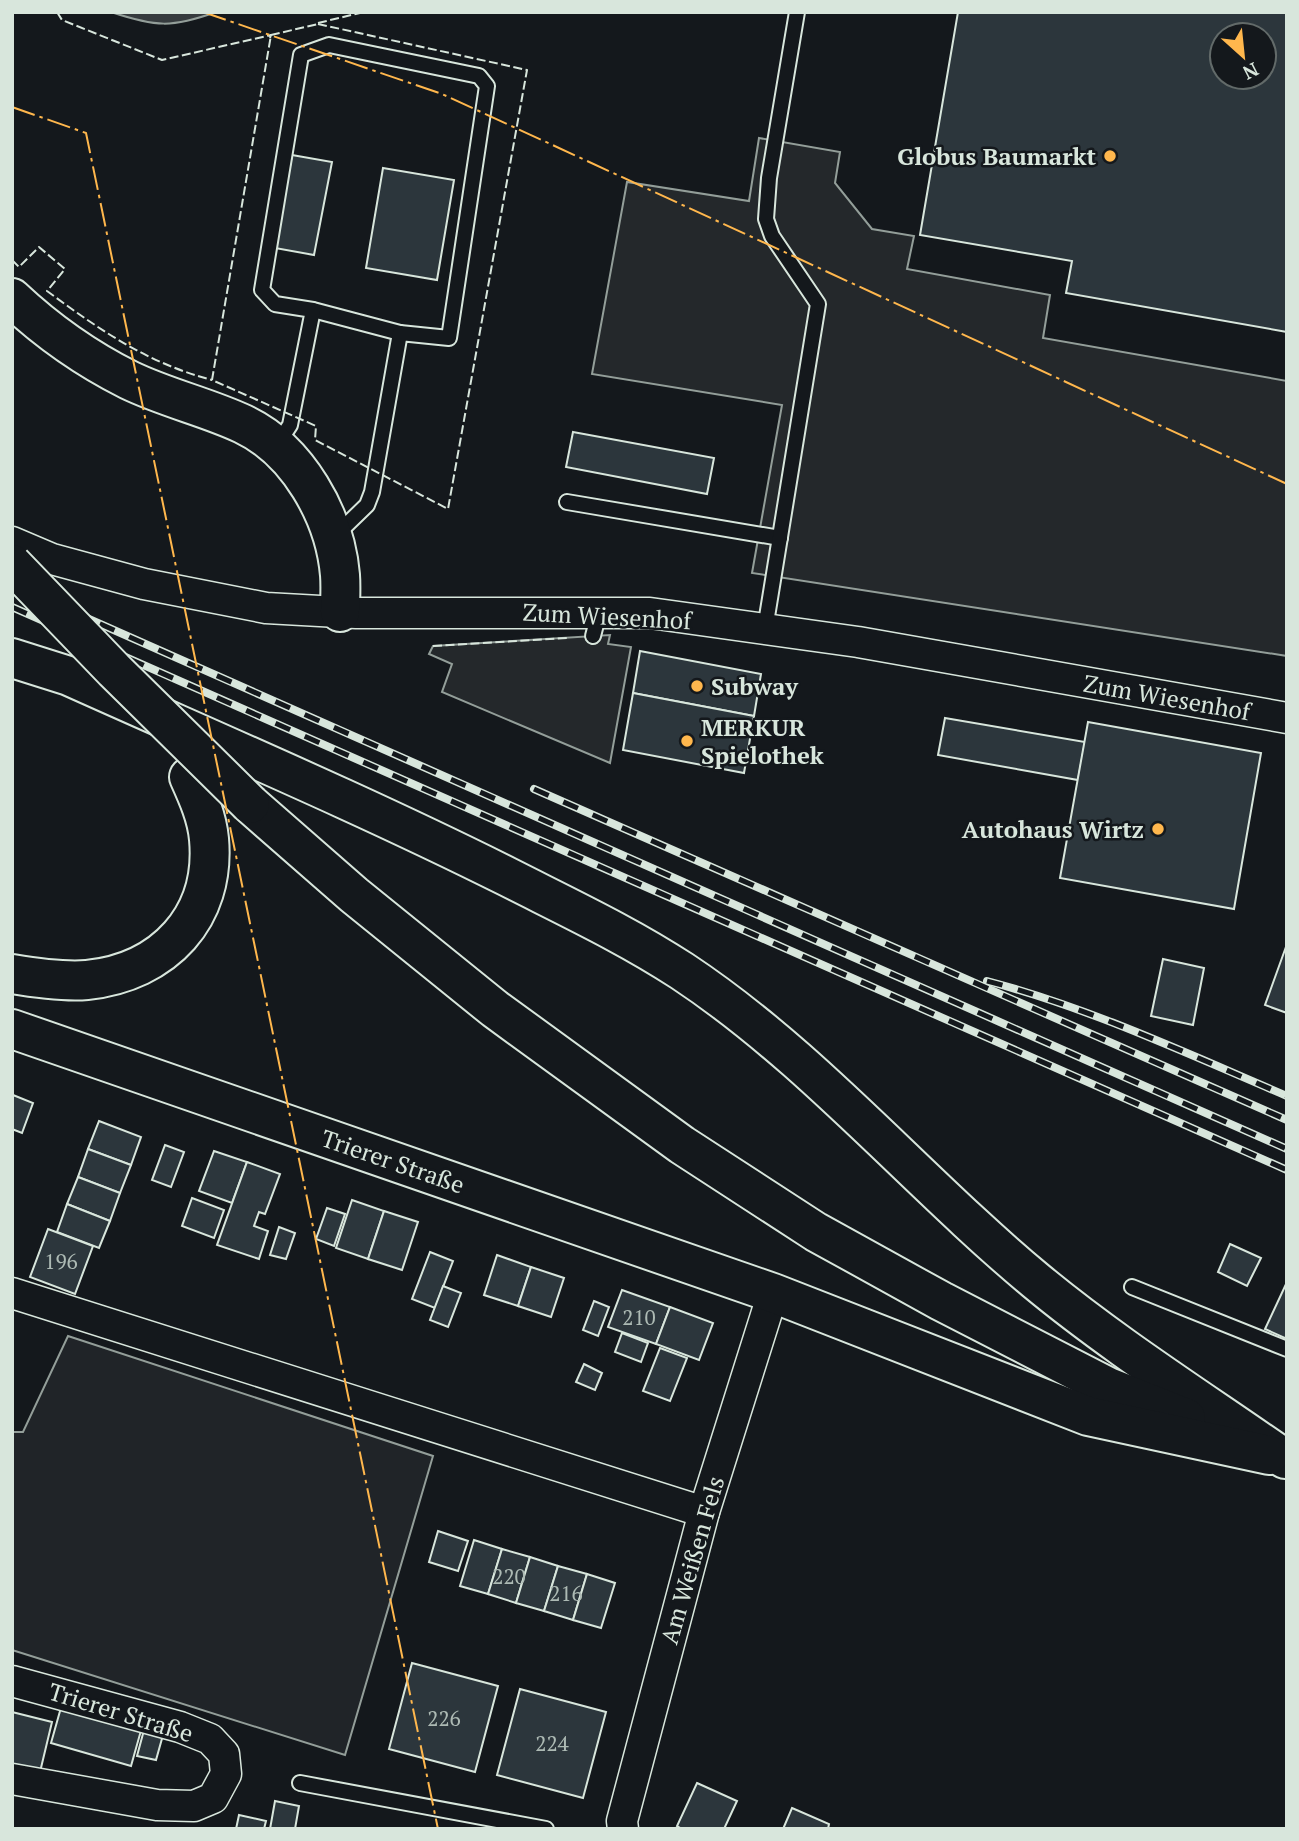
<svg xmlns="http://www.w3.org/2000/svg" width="1299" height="1841" font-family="'PT Serif',serif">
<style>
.green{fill:#202428;stroke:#939e99;stroke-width:2}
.parking{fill:#24282b;stroke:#939e99;stroke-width:2}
.water{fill:#363b3e;stroke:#939e99;stroke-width:2}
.building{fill:#2c363c;stroke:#d8e6dc;stroke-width:2;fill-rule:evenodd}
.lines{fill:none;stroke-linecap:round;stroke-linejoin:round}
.lane-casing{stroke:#d8e6dc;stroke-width:18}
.street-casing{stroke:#d8e6dc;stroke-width:33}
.secondary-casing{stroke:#d8e6dc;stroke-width:42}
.lane{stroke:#14181c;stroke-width:14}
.street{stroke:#14181c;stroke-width:30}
.secondary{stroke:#14181c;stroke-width:38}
.rail-casing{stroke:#d8e6dc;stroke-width:8}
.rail{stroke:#14181c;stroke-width:5;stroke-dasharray:16;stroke-linecap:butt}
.secondary-bridge-casing{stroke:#d8e6dc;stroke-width:42;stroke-linecap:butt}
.secondary-bridge{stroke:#14181c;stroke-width:38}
.fence{stroke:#d8e6dc;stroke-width:2;stroke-dasharray:9 3.5;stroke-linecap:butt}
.power{stroke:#ffb74d;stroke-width:2;stroke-dasharray:24 5 3.5 5;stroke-linecap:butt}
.poi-dot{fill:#ffb74d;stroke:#14181c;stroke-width:2.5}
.labels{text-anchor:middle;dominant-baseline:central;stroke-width:5;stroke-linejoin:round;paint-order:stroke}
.number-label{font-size:21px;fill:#adbab4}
.poi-label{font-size:24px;font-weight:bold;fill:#d8e6dc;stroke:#14181c;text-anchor:end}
.street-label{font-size:24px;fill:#d8e6dc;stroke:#14181c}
</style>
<rect width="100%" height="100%" fill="#14181c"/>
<path class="green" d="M68 1336 433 1456 345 1755 12 1650V1432H23Z"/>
<g class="parking">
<path d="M759 138 840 152 835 183 872 229 914 236 907 269 1050 295 1043 338 1287 381V656L752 573 782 405 592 374 627 182 749 201Z"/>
<path d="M610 635 608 644 631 647 610 763 442 692 452 664 429 654 433 646Z"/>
</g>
<path class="water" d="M111 12H216C172 28 156 27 111 12Z"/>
<g class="building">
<path d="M958 12H1287V332L1066 293 1072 261 920 235ZM1222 35H1264V77H1222Z"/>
<path d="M292 155 332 162 314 255 275 248Z"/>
<path d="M383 168 454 180 437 280 366 268Z"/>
<path d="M573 432 714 458 707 494 566 467Z"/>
<path d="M640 651 761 674 754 716 633 693Z"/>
<path d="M633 693 754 716 744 773 623 750Z"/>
<path d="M945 718 1085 742 1078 780 938 755Z"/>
<path d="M1088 722 1261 753 1234 909 1060 878Z"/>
<path d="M1287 944V1013L1265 1005Z"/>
<path d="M1163 959 1204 968 1193 1025 1151 1016Z"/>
<path d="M13 1095 33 1103 22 1133 12 1129Z"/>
<path d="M99 1121 141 1137 131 1165 88 1149Z"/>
<path d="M165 1145 184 1152 171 1187 152 1180Z"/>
<path d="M88 1149 131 1165 120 1193 78 1177Z"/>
<path d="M214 1151 247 1162 232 1203 199 1191Z"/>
<path d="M247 1162 280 1174 265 1214 259 1212 254 1226 268 1231 259 1259 217 1245Z"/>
<path d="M78 1177 120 1193 110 1221 67 1204Z"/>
<path d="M192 1198 224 1210 214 1238 182 1226Z"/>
<path d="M352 1200 384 1211 368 1259 336 1248Z"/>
<path d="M67 1204 110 1221 99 1248 57 1232Z"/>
<path d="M327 1208 345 1214 334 1246 316 1239Z"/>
<path d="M384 1211 418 1222 402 1270 368 1259Z"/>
<path d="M279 1227 295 1233 286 1259 270 1255Z"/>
<path d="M48 1229 93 1246 75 1294 30 1277Z"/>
<path d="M1230 1244 1261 1258 1247 1286 1218 1272Z"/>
<path d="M430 1252 453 1261 435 1308 412 1299Z"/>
<path d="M497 1255 531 1267 518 1306 484 1295Z"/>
<path d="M531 1267 564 1278 551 1317 518 1306Z"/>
<path d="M1287 1282V1339L1265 1329Z"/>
<path d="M443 1286 461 1293 448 1327 430 1320Z"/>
<path d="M622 1290 670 1307 656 1344 608 1327Z"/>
<path d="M594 1301 609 1307 598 1336 583 1330Z"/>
<path d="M670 1307 713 1323 699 1360 656 1344Z"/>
<path d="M622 1333 648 1343 641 1362 615 1352Z"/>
<path d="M660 1348 687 1358 670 1401 643 1391Z"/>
<path d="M584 1364 602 1373 595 1390 576 1382Z"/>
<path d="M438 1531 468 1541 458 1571 429 1562Z"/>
<path d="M474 1540 502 1549 488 1594 460 1586Z"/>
<path d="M502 1549 530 1557 516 1603 488 1594Z"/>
<path d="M530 1557 558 1566 544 1611 516 1603Z"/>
<path d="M558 1566 587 1574 573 1620 544 1611Z"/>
<path d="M587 1574 615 1583 601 1628 573 1620Z"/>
<path d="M412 1663 498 1686 475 1772 389 1749Z"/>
<path d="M520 1689 606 1712 583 1798 497 1775Z"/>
<path d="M62 1704 142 1727 131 1766 51 1743Z"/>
<path d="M12 1712 52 1722 40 1772 12 1765Z"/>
<path d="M144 1730 163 1735 156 1760 137 1756Z"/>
<path d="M697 1783 737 1801 724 1829H682L677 1826Z"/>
<path d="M275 1801 299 1806 295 1829H270Z"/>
<path d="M792 1808 829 1824 828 1829H783Z"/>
<path d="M239 1815 266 1821 264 1829H236Z"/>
</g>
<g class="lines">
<g class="lane-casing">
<g id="lane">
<path d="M313 310 400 333"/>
<path d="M277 445 290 425 313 310 275 304 262 290 301 55 329 45 479 76 487 86 449 338 400 333 372 492 367 505 336 535"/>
<path d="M567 502 780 538"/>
<path d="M765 629 818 304 772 236 766 219 769 178 797 12"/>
<path d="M593 636 599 613"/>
<path d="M1132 1287 1287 1349"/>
<path d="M300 1783 546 1829"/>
</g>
</g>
<g class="street-casing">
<g id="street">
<path d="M12 542 52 559 144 584 266 608 356 613H650L858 642 1287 718"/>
<path d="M12 1293 704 1512"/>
<path d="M12 1681 180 1727 210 1739 224 1754 226 1774 213 1798 194 1806 157 1805 12 1779"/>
<path d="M623 1829 622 1821 704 1512 773 1293"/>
</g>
</g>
<g class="secondary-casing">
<g id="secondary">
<path d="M12 298C46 330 87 359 129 380 166 398 207 407 243 424 298 450 335 516 340 575 341 587 340 600 340 612"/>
<path d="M12 658 69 676C216 742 364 805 508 877 567 907 627 935 682 971 812 1057 916 1181 1035 1280 1112 1344 1202 1401 1285 1459"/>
<path d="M250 804 354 895 495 1009 682 1145 816 1232 941 1301 1108 1387 1186 1418"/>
<path d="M12 974C36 978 63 982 87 980 164 972 216 917 209 839 207 817 198 797 189 777"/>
<path d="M12 1029 773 1293 1088 1416 1269 1455"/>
</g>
</g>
<use href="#lane" class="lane"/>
<use href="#street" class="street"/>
<use href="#secondary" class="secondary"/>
<g class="rail-casing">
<g id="rail">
<path d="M12 585 1287 1149"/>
<path d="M12 607 1287 1170"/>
<path d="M534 789 1287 1120"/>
<path d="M987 981C1090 1008 1188 1054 1287 1096"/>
</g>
</g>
<use href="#rail" class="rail"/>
<g class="secondary-bridge-casing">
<path id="secondary-bridge" d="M12 564 114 670 250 804"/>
</g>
<use href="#secondary-bridge" class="secondary-bridge"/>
<g class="fence">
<path d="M57 12 62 20 162 60 271 35 270 38"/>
<path d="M318 23 364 12"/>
<path d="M318 24 527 70 448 509 315 440 316 426 212 380 271 35Z"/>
<path d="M12 260 19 267 39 247 65 269 47 291C100 330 147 363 212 380"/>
<path d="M433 646 568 638"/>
</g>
<g class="power">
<path d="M203 12 442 94 1287 484"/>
<path d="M12 107 86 133 438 1829"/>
</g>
</g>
<g class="poi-dot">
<circle cx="1110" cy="156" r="7"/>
<circle cx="697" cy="686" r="7"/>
<circle cx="687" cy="741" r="7"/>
<circle cx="1158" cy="829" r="7"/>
</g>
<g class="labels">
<g class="number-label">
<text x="61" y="1261">196</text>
<text x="639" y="1317">210</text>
<text x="509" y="1576">220</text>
<text x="566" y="1593">216</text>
<text x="444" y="1718">226</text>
<text x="552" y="1743">224</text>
</g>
<g class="poi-label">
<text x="1096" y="156">Globus Baumarkt</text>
<text x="711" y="686" text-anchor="start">Subway</text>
<text x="701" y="727" text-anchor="start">MERKUR<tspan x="701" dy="28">Spielothek</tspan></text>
<text x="1144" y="829">Autohaus Wirtz</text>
</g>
<g class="street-label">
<text transform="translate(607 616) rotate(3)">Zum Wiesenhof</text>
<text transform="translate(1167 697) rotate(10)">Zum Wiesenhof</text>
<text transform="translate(393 1161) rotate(19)">Trierer Straße</text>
<text transform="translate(692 1560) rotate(-74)">Am Weißen Fels</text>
<text transform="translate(121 1712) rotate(17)">Trierer Straße</text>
</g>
</g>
<rect width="1299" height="1841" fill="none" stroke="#d8e6dc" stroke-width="28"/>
<g transform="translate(1243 56) rotate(153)"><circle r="33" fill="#14181c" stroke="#626a69" stroke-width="2"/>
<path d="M0-5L12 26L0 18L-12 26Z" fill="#ffb74d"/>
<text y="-10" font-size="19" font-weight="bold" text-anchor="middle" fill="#d8e6dc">N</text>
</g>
</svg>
